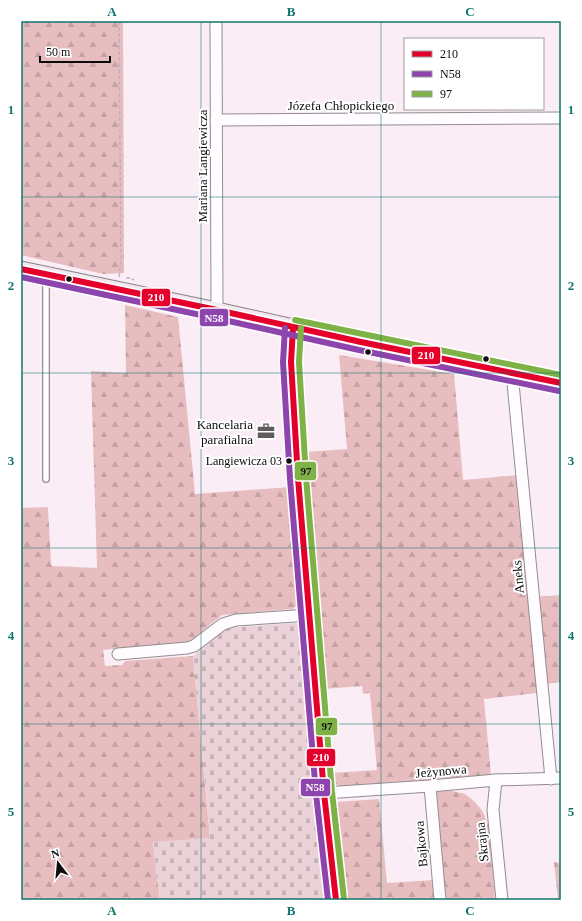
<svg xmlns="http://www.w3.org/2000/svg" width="582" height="921" font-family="'Times New Roman',serif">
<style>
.forest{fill:url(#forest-firs)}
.cemetery{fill:url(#cemetery-stones)}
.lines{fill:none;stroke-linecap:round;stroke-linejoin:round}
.lane-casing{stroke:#938d91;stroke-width:8}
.street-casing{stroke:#938d91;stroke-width:13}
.secondary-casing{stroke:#898387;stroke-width:17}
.path{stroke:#b7b5b6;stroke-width:1.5;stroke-dasharray:4 2;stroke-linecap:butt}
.lane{stroke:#fefcfe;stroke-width:5.5}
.street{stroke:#fefcfe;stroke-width:11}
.secondary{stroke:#f4e8ef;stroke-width:15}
.bus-1-casing{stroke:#fff;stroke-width:9}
.bus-2-casing{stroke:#fff;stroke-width:9}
.bus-3-casing{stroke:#fff;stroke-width:9}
.bus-1{stroke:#e4002b;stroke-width:6}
.bus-2{stroke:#8e44ad;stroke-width:6}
.bus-3{stroke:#7eb246;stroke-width:6}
.grid{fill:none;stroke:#0f766e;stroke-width:1;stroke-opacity:0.55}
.bus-dot{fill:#0b0b0b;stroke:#fff;stroke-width:1.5}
.labels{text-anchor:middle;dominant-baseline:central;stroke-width:4;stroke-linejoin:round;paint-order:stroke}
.bus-label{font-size:12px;fill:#0b0b0b;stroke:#fff;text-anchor:end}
.street-label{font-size:13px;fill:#0b0b0b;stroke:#fff}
.poi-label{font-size:13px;fill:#0b0b0b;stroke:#fff;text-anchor:end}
.line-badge{stroke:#fff;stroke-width:1.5}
.badge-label{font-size:11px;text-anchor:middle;font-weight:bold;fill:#fff}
.pale-badge-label{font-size:11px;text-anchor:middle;font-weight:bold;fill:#111}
.neatline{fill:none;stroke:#0f766e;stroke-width:1.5}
.grid-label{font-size:13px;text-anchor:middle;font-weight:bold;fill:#0f766e}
</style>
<defs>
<pattern id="forest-firs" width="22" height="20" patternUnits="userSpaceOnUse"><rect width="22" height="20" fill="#e8bdc0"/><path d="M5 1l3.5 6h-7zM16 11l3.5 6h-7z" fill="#c6a1a4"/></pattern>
<pattern id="cemetery-stones" width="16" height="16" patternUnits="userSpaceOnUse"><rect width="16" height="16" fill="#ebd2d9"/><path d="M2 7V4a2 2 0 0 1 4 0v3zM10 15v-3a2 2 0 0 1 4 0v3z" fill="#c8b3b9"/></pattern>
</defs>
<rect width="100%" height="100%" fill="#faedf6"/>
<g class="forest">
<path d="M21 21H123L124 273 103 274 21 255Z"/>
<path d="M125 305 178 317 195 494 290 487 300 602 293 609 222 615 189 642 103 650 105 666 122 665 125 661 193 656 210 838 153 843 160 900H21V508L48 507 51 564 52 566 97 568 91 371 126 373Z"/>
<path d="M339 355 454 374 463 480 518 475 538 693 484 699 491 776 342 789 335 783 332 773 377 770 370 693 363 694 362 686 324 689 306 452 347 449Z"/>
<path d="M561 595V682L545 684 537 597Z"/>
<path d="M436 791H452L465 794 475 802 483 812 490 831 495 900H445Z"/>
<path d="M379 799 387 883 434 880 436 900H346L337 802Z"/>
<path d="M554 862 561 863V900H558Z"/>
</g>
<path class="cemetery" d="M295 623 304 626 331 900H160L153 842 210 838 193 656 225 628Z"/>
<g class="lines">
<g class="lane-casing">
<path id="lane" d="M46 275V479"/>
</g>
<g class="street-casing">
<g id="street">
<path d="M216 21 217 310"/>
<path d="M216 120 561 118"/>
<path d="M512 373 551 779"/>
<path d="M118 654 187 648 194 646 223 624 236 620 310 615"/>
<path d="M496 780 493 810 502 900"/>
<path d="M430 786 440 900"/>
<path d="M324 793 430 786 496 780 561 778"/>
</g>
</g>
<g class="secondary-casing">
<g id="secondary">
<path d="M21 269 217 310 361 342 561 383"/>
<path d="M293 328 291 362 298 478 324 793 336 900"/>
</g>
</g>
<g class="path">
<path d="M119 21 121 260 119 278"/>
<path d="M126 278H130L134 280"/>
</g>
<use href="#lane" class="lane"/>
<use href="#street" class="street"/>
<use href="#secondary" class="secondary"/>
<g class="bus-1-casing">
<g id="bus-1">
<path d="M21 269 217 310 361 342 561 383"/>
<path d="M293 328 291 362 298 478 324 793 336 900"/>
</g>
</g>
<g class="bus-2-casing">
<g id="bus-2">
<path d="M21 277 215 318 359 350 559 391"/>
<path d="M285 328 283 362 290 479 316 794 328 900"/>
</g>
</g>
<g class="bus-3-casing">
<g id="bus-3">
<path d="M295 320 561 375"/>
<path d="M301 328 299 362 306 477 332 792 344 899"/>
</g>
</g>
<use href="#bus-1" class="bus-1"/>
<use href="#bus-2" class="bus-2"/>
<use href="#bus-3" class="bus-3"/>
</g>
<path class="grid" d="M201 21V900M381 21V900M21 197H561M21 373H561M21 548H561M21 724H561"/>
<defs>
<g id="office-bare" transform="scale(1.38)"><path d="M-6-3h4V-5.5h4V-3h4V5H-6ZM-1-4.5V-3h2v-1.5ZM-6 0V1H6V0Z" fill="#5f5a5d" stroke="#fff" stroke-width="2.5" paint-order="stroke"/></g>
</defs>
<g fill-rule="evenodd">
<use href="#office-bare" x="266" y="431"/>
</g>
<g class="bus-dot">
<circle cx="69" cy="279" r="3.5"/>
<circle cx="368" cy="352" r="3.5"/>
<circle cx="486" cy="359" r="3.5"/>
<circle cx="289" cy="461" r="3.5"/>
</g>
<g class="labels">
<g class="bus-label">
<text x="282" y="461">Langiewicza 03</text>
</g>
<g class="street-label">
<text x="341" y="105">Józefa Chłopickiego</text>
<text transform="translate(202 166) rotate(-90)">Mariana Langiewicza</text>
<text transform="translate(518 577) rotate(-95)">Aneks</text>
<text transform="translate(441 771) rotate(-5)">Jeżynowa</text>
<text transform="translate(482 842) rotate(-96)">Skrajna</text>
<text transform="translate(421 844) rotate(-95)">Bajkowa</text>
</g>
<g class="poi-label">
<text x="253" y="424">Kancelaria<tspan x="253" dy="15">parafialna</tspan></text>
</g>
</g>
<g class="line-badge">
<rect x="141" y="288" width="30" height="19" rx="4" fill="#e4002b"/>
<rect x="199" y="308" width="30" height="19" rx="4" fill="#8e44ad"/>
<rect x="411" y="346" width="30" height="19" rx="4" fill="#e4002b"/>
<rect x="294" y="461" width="23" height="20" rx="4" fill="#7eb246"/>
<rect x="315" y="717" width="23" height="19" rx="4" fill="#7eb246"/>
<rect x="306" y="748" width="30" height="19" rx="4" fill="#e4002b"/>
<rect x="300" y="778" width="31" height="19" rx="4" fill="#8e44ad"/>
</g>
<g class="badge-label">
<text x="156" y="301">210</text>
<text x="214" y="322">N58</text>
<text x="426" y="359">210</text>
<text x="321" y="761">210</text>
<text x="315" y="791">N58</text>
</g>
<g class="pale-badge-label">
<text x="306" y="475">97</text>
<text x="327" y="730">97</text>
</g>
<rect width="582" height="921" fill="none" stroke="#ffffff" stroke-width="44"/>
<rect x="404" y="38" width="140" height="72" fill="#ffffff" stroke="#9d9d9d"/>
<rect x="412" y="51" width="20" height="6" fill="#e4002b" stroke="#9d9d9d"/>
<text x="440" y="58" font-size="12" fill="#0b0b0b">210</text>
<rect x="412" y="71" width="20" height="6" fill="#8e44ad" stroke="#9d9d9d"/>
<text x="440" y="78" font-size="12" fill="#0b0b0b">N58</text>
<rect x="412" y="91" width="20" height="6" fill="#7eb246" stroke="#9d9d9d"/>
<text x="440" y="98" font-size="12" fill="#0b0b0b">97</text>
<g transform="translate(58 863) rotate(344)" stroke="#ffffff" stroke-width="3" paint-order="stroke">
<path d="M0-3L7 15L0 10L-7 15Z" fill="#0b0b0b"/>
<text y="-6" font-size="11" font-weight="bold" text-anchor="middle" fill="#0b0b0b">N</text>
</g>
<path d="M40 56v6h70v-6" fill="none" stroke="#0b0b0b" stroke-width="2"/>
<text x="46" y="56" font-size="12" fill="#0b0b0b" stroke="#ffffff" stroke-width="3" paint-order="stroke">50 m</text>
<rect x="22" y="22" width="538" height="877" class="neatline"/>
<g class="grid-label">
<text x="112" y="16">A</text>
<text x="291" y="16">B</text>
<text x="470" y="16">C</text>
<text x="11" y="114">1</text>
<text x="571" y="114">1</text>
<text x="11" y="290">2</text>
<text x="571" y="290">2</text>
<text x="11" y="465">3</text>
<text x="571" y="465">3</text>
<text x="11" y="640">4</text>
<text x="571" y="640">4</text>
<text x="11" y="816">5</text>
<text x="571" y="816">5</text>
<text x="112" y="915">A</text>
<text x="291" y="915">B</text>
<text x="470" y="915">C</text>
</g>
</svg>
